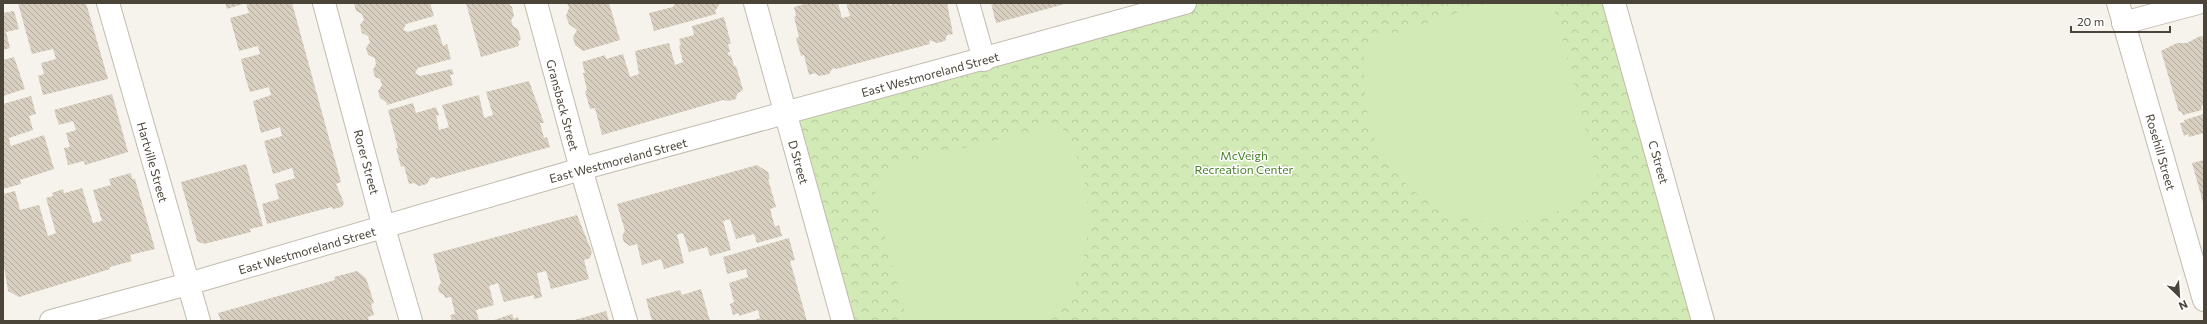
<svg xmlns="http://www.w3.org/2000/svg" width="2207" height="324" font-family="Commissioner,sans-serif">
<style>
.park{fill:url(#park-crowns)}
.pitch{fill:#d2eab5}
.building{fill:url(#building-back-hatch)}
.lines{fill:none;stroke-linecap:round;stroke-linejoin:round}
.minor-casing{stroke:#c2bbae;stroke-width:24}
.minor{stroke:#fff;stroke-width:22}
.labels{text-anchor:middle;dominant-baseline:central;stroke-width:3;stroke-linejoin:round;paint-order:stroke}
.street-label{font-size:12px;fill:#4b4439;stroke:#fff}
.park-label{font-size:12px;fill:#4a7f2a;stroke:#fff}
</style>
<defs>
<pattern id="park-crowns" width="20" height="18" patternUnits="userSpaceOnUse"><rect width="20" height="18" fill="#d2eab5"/><path d="M2 6a3 3 0 1 1 6 0M12 15a3 3 0 1 1 6 0" fill="none" stroke="#b6ca9c"/></pattern>
<pattern id="building-back-hatch" width="6" height="6" patternUnits="userSpaceOnUse"><rect width="6" height="6" fill="#d8cfc1"/><path d="M-1 5l2 2M0 0l6 6M5-1l2 2" fill="none" stroke="#b1aa9e"/></pattern>
</defs>
<rect width="100%" height="100%" fill="#f6f3ec"/>
<path class="park" d="M1188 3H1614L1703 321H843L786 114Z"/>
<g class="pitch">
<path d="M1488 3H1553L1599 182C1586 193 1573 204 1557 211 1486 245 1394 203 1371 128 1363 101 1364 72 1364 44Z"/>
<path d="M1060 125C1069 140 1077 155 1082 172 1096 221 1087 283 1051 321H907L874 195 889 166Z"/>
</g>
<g class="building">
<path d="M18 3H86L108 79 43 95 38 76 44 74 41 63 56 59 53 49 32 54Z"/>
<path d="M225 3H246L227 9Z"/>
<path d="M246 3H292L341 182 336 184 344 203 342 207 333 209 332 207 267 224 262 204 279 199 275 184 295 178 292 168 273 174 264 141 282 136 280 127 261 133 253 101 271 95 269 87 250 92 245 76 241 59 260 54 258 46 239 51 230 18 249 13Z"/>
<path d="M354 3H430L434 16 406 24 403 30 408 32 436 24 443 46 447 44 451 59 418 68 415 73 420 76 452 69 454 74 450 75 453 85 387 105 386 102 380 98 378 91 382 85 380 79 375 77 373 70 376 64 375 60V58L368 55 366 48 370 42 368 36 362 33 360 25 364 20 362 14 356 11Z"/>
<path d="M466 3H507L512 7 514 16 511 20 513 26 518 29 521 39 518 42 519 46 481 57Z"/>
<path d="M565 3H609L620 40 583 51 575 45 573 37 577 30 569 24 566 16 569 8 568 5Z"/>
<path d="M675 3H718L719 5 715 11 716 14 654 31 649 13 673 7Z"/>
<path d="M808 3H838L842 18 850 16 846 3H888L889 5 897 3H947L953 34 947 35 945 41 937 43 929 40 930 44 836 69 835 68 832 69 829 74 819 76 815 73 809 75 804 55 801 56 796 38 799 37 794 17 796 16 794 7Z"/>
<path d="M991 3H1068L996 23Z"/>
<path d="M14 11 19 29 6 32 10 48 3 50V13Z"/>
<path d="M724 17 731 44H728L730 52H728L729 56 731 55 734 66H736L743 90 737 94 736 99 728 101 723 100 602 135 595 108 590 109 585 91 587 90 583 73H585L582 62 605 55 606 59 623 54 630 77 639 74 635 51 669 43 675 65 683 62 679 46 681 45 679 39 694 35 692 26Z"/>
<path d="M2200 36 2204 37V105L2201 106 2202 110 2183 115 2181 111 2179 112 2161 51 2177 43H2187Z"/>
<path d="M14 57 25 89 3 96V60Z"/>
<path d="M529 81 544 123H540L544 138 547 137 550 147 436 179 435 177 430 178 427 184 419 186 414 183 409 184 404 166 401 167 396 148H398L388 110 413 103 416 113 436 107 439 115 436 116 439 130 449 127 442 105 479 95 484 118 493 115 486 92Z"/>
<path d="M112 94 128 152 85 165 84 161 68 165 64 148 70 147 66 133 76 130 73 121 59 125 54 110Z"/>
<path d="M31 96 36 114 29 116 33 130 9 138 10 143 11 146 44 135 54 169 20 180 21 184 3 189V104Z"/>
<path d="M2204 114V133L2189 137 2188 134 2184 136 2180 123 2185 122 2184 120Z"/>
<path d="M2204 160V206L2192 163Z"/>
<path d="M246 164 263 226 250 229 251 232 204 244 197 241 181 182Z"/>
<path d="M757 165 768 172 770 179H768L776 207 770 209 775 227 779 225 782 236 757 243 754 234 736 239 730 219 723 221 731 250 710 256 707 247 689 252 683 233 679 234 677 235 684 263 664 269 661 259 642 265 637 244 630 246 624 242 622 236 625 231 617 204Z"/>
<path d="M131 173 132 179H135L155 249 130 255 132 261 110 267V269L19 297 8 291 3 260V194L15 191 20 210 39 205 48 236 56 233 46 198 53 196 52 193 63 189 64 193H65L82 188 93 223 102 221 93 190 111 185 109 179Z"/>
<path d="M577 215 592 252 590 258 584 260 589 279 551 289 546 271 537 273 542 297 534 299V295L504 302 498 283 489 286 494 305 476 310 479 320 452 321 450 315 455 314 451 297 445 298 444 295 439 292 438 287 441 283 433 254Z"/>
<path d="M789 238 795 260 790 261 807 321H752L760 318 758 310 739 316V313L733 315 730 304 734 302 729 283 748 277 746 269 727 274 723 257Z"/>
<path d="M357 271 366 278 374 303 371 304 374 315 368 317 369 321H221L218 313 335 280 334 277Z"/>
<path d="M701 289 710 321H652L646 299 680 290 682 295Z"/>
<path d="M606 311 609 321H571Z"/>
<path d="M512 314 514 319 518 317 519 321H491Z"/>
</g>
<g class="lines">
<g class="minor-casing">
<g id="minor">
<path d="M108 3 199 321"/>
<path d="M324 3 384 228 411 321"/>
<path d="M536 3 581 169 626 321"/>
<path d="M755 3 843 321"/>
<path d="M968 3 984 60"/>
<path d="M1614 3 1703 321"/>
<path d="M2118 3 2204 300"/>
<path d="M2123 23 2198 3"/>
<path d="M51 321 188 284 581 169 1185 3"/>
</g>
</g>
<use href="#minor" class="minor"/>
</g>
<g class="labels">
<g class="street-label">
<text transform="translate(930 74) rotate(-15)">East Westmoreland Street</text>
<text transform="translate(563 105) rotate(75)">Gransback Street</text>
<text transform="translate(2161 152) rotate(74)">Rosehill Street</text>
<text transform="translate(618 160) rotate(-15)">East Westmoreland Street</text>
<text transform="translate(153 162) rotate(74)">Hartville Street</text>
<text transform="translate(367 162) rotate(75)">Rorer Street</text>
<text transform="translate(799 162) rotate(74)">D Street</text>
<text transform="translate(1659 162) rotate(74)">C Street</text>
<text transform="translate(307 250) rotate(-16)">East Westmoreland Street</text>
</g>
<g class="park-label">
<text x="1244" y="155">McVeigh<tspan x="1244" dy="14">Recreation Center</tspan></text>
</g>
</g>
<rect width="2207" height="324" fill="none" stroke="#4b4439" stroke-width="8"/>
<g transform="translate(2179 296) rotate(155)" stroke="#ffffff" stroke-width="3" paint-order="stroke">
<path d="M0-3L7 15L0 10L-7 15Z" fill="#4b4439"/>
<text y="-6" font-size="11" font-weight="bold" text-anchor="middle" fill="#4b4439">N</text>
</g>
<path d="M2071 26v6h99v-6" fill="none" stroke="#4b4439" stroke-width="2"/>
<text x="2077" y="26" font-size="12" fill="#4b4439" stroke="#ffffff" stroke-width="3" paint-order="stroke">20 m</text>
</svg>
